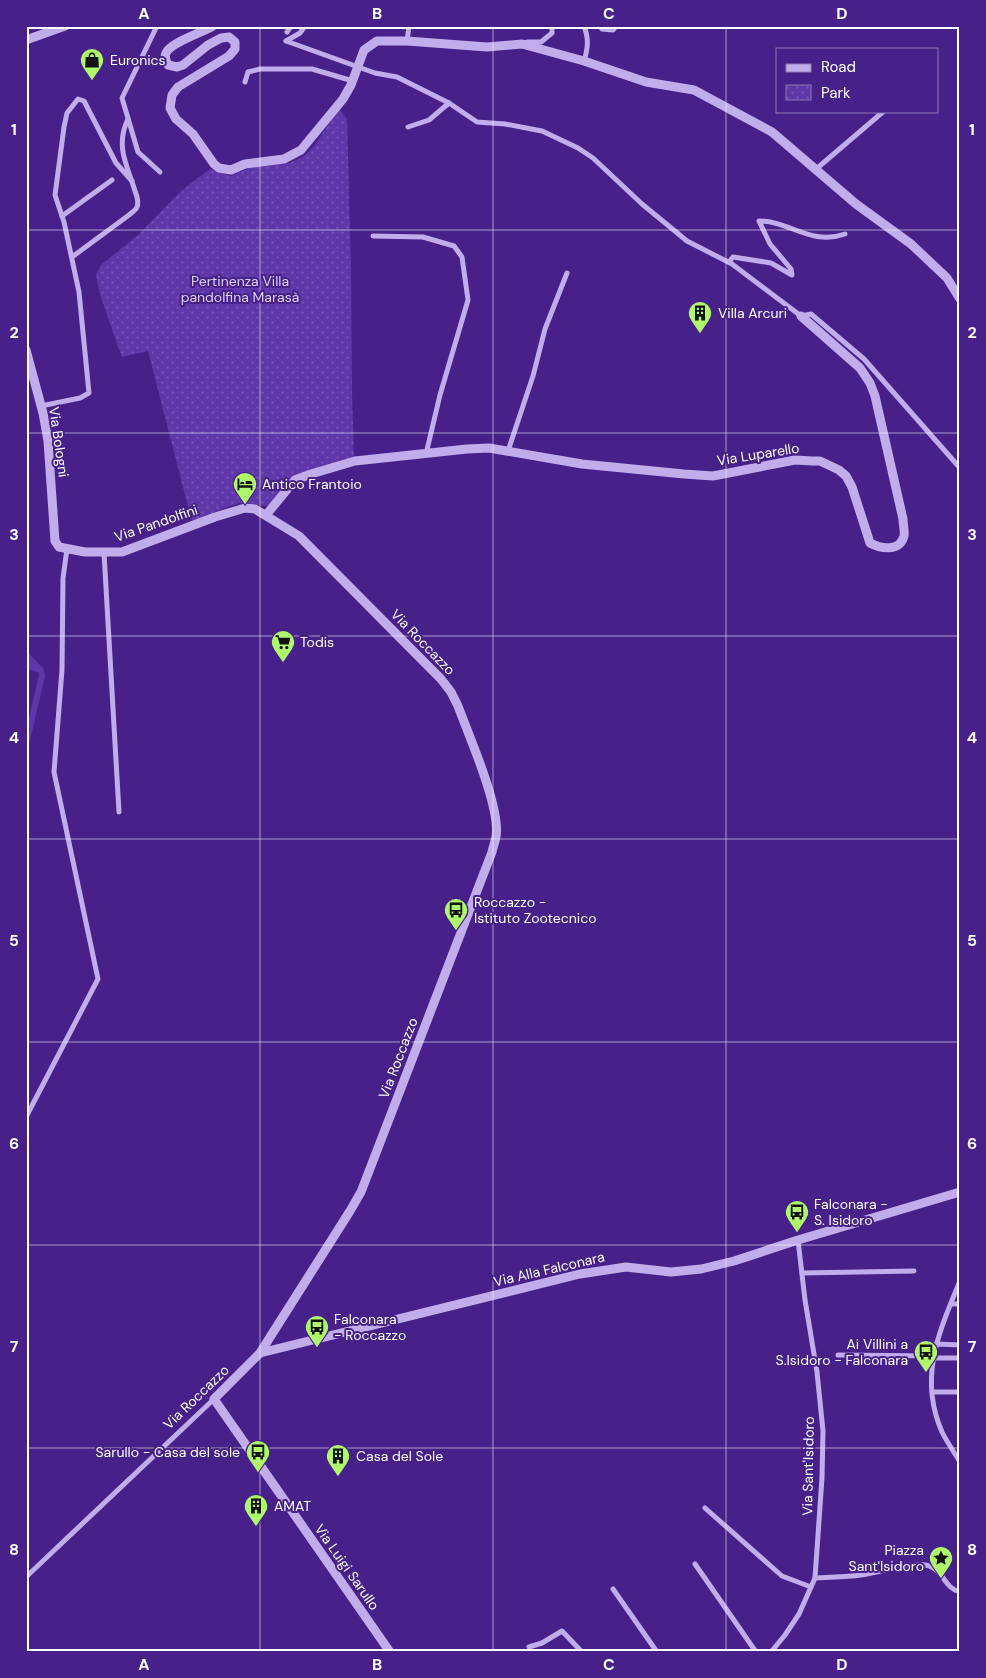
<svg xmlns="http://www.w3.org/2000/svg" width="986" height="1678" font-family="'DM Sans',sans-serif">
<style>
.green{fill:#6037a8}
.park{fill:url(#park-dots)}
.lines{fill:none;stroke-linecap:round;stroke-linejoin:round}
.minor{stroke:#c2aceb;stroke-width:5}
.tertiary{stroke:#c2aceb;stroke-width:9}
.grid{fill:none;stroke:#fff;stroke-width:1;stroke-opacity:0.55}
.labels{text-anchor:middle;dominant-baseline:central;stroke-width:4;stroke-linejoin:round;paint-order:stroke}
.poi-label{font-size:14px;fill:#fff;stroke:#472089;text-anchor:start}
.park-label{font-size:14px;fill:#ded0f8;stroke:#472089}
.street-label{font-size:14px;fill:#fff;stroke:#472089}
.neatline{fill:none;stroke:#fff;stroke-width:2}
.grid-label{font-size:16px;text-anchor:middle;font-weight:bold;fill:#fff}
</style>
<defs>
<pattern id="park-dots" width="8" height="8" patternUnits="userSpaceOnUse" patternTransform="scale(1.25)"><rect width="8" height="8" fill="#6037a8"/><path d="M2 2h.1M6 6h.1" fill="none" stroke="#7855b5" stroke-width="1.8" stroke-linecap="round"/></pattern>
</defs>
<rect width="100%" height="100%" fill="#472089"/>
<path class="green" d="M26 651 43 668 45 676 26 757V730L39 675 38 672 26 669Z"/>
<path class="park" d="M339 109 347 119 351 266 352 393 354 458 311 470 270 505C258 508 251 501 240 503 223 507 207 516 192 522L148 351 122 357 117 344 100 294 96 275 101 265 138 235 181 191 210 169 231 176 250 168 289 163 303 157 314 146Z"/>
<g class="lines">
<g class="minor">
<path d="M157 26 122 98 138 152 160 172"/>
<path d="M584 26C589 39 588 48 584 61"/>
<path d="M600 26 602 29 613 30 616 26"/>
<path d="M287 32 291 26"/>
<path d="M286 41 375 73 397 77 449 103 477 122 505 124 542 131 578 148 593 158 642 204 687 241 732 264 801 316 811 314 864 359 960 468"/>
<path d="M286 41 300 33 305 26"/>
<path d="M407 41 409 26"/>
<path d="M527 42H541L552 33V26"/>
<path d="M245 82 248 72 260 69H312L353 81"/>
<path d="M408 127 429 120 449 103"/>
<path d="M815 170 884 111"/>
<path d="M62 216 112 180"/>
<path d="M373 236 423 237 454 246 462 257 468 300 440 395 426 454"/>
<path d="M72 257 129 215C131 213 136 210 137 207 139 202 137 196 135 191 127 165 115 146 128 119"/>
<path d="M729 262 733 257 771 263 792 275 791 269 770 244 759 221C790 221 811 246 845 234"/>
<path d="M41 406 80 398 89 393 79 292 64 222 55 195 64 127 67 113 78 99 84 101 116 163 132 181"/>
<path d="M508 451 533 376 545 329 567 273"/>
<path d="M104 553 119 812"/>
<path d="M26 1117 98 979 54 772 62 670 63 578 67 549"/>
<path d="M802 1273 914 1271"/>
<path d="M960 1281C939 1332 918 1377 942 1432 947 1442 954 1452 960 1462"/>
<path d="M951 1304H960"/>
<path d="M936 1344 960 1345"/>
<path d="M838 1355 934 1356"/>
<path d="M933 1358H960"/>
<path d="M932 1392H960"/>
<path d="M705 1508 782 1576 811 1587"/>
<path d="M695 1564 756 1652"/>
<path d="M26 1577 214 1399"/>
<path d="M815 1578C830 1577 846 1577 861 1575 877 1573 916 1560 929 1566 944 1571 944 1588 960 1592"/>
<path d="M613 1589 657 1652"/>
<path d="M529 1647 542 1643 562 1631 582 1652"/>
<path d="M771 1652 785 1635 799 1614 815 1578 822 1478 823 1431 817 1372 805 1300 798 1240"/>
</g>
<g class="tertiary">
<path d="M213 26C202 33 171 42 166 53 164 57 166 61 168 65L177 67 183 65 208 45 221 38 229 37 235 42V49L229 56 178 87 172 95 170 108 176 119 193 134 214 164 219 168 231 170 245 164 284 159 301 150 343 99 351 85 364 50 377 41H407L487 47 522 44 584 61 646 82 694 90 772 132 856 204 911 244 947 278 960 299"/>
<path d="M26 40 65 26"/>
<path d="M26 350 43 413 48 441 55 541 59 547 85 552H122L215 517 245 508 255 509 299 536 441 679 451 692 458 706C469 736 501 808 496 837 495 842 493 847 492 852L361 1192 350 1211 260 1353 214 1399 390 1652"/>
<path d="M266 515 295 480 311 474 355 461 467 449 489 448 582 464 684 474 713 476 795 460 812 461H820L839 470 846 476 852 487 870 543C881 549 900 552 904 536 905 531 903 525 903 519L875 396 870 383 860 368 801 316"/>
<path d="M260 1353 580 1274 626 1267 671 1272 701 1269 734 1261 798 1240 960 1192"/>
</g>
</g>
<path class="grid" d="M260 26V1652M493 26V1652M726 26V1652M26 230H960M26 433H960M26 636H960M26 839H960M26 1042H960M26 1245H960M26 1448H960"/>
<defs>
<g id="shop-pin" transform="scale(1.25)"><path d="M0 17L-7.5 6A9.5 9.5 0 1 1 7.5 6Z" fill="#aff86c" stroke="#472089"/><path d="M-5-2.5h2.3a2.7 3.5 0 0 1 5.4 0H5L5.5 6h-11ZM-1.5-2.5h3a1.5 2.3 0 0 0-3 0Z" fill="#111"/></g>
<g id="building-pin" transform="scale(1.25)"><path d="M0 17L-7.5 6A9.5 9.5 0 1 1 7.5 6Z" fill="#aff86c" stroke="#472089"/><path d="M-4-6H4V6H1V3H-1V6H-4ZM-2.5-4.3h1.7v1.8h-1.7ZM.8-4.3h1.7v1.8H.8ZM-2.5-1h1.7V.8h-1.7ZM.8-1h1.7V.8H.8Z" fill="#111"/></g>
<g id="hotel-pin" transform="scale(1.25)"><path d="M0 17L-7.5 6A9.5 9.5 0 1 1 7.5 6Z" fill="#aff86c" stroke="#472089"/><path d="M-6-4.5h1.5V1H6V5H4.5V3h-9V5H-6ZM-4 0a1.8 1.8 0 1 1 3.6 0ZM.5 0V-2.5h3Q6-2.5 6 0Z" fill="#111"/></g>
<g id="supermarket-pin" transform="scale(1.25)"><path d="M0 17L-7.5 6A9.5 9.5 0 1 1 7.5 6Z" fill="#aff86c" stroke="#472089"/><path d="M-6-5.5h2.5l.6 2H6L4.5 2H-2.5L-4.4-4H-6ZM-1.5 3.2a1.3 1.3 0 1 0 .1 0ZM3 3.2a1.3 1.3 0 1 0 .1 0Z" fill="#111"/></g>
<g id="bus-pin" transform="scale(1.25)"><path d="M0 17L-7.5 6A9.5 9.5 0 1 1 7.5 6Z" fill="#aff86c" stroke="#472089"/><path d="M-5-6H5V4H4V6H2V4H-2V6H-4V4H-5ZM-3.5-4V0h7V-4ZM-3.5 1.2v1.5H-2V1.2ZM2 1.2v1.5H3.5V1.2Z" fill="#111"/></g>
<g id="sight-pin" transform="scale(1.25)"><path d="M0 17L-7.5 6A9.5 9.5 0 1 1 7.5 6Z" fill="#aff86c" stroke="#472089"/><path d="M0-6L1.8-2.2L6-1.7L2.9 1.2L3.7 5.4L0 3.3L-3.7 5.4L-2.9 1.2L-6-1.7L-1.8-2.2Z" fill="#111"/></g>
</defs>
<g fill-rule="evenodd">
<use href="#shop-pin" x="92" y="60"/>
<use href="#building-pin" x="700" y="313"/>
<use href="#hotel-pin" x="245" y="484"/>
<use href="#supermarket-pin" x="283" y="642"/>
<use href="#bus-pin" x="456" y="910"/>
<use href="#bus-pin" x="797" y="1212"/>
<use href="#bus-pin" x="317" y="1327"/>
<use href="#bus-pin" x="926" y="1352"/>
<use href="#bus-pin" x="258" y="1452"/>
<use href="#building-pin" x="338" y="1456"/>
<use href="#building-pin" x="256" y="1506"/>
<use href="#sight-pin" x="941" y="1558"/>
</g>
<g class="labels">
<g class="poi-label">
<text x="110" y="60">Euronics</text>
<text x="718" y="313">Villa Arcuri</text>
<text x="262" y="484">Antico Frantoio</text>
<text x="300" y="642">Todis</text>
<text x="474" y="902">Roccazzo -<tspan x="474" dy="16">Istituto Zootecnico</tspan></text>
<text x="814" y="1204">Falconara -<tspan x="814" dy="16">S. Isidoro</tspan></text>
<text x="334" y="1319">Falconara<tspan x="334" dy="16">- Roccazzo</tspan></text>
<text x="908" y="1344" text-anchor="end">Ai Villini a<tspan x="908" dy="16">S.Isidoro - Falconara</tspan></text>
<text x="240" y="1452" text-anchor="end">Sarullo - Casa del sole</text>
<text x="356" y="1456">Casa del Sole</text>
<text x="274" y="1506">AMAT</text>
<text x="924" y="1550" text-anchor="end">Piazza<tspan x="924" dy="16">Sant'Isidoro</tspan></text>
</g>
<g class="park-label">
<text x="240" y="281">Pertinenza Villa<tspan x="240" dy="16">pandolfina Marasà</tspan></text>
</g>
<g class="street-label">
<text transform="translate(59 442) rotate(82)">Via Bologni</text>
<text transform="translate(758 454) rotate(-9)">Via Luparello</text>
<text transform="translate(156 523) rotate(-19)">Via Pandolfini</text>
<text transform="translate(423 642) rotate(46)">Via Roccazzo</text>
<text transform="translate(398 1058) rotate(-69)">Via Roccazzo</text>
<text transform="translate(549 1269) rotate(-13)">Via Alla Falconara</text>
<text transform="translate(196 1397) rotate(-44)">Via Roccazzo</text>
<text transform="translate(808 1466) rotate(-89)">Via Sant'Isidoro</text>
<text transform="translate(347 1567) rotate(55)">Via Luigi Sarullo</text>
</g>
</g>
<rect width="986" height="1678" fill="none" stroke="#472089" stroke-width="55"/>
<rect x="776" y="48" width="162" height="65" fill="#472089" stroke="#9179b8"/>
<rect x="786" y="64" width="25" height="8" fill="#c2aceb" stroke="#9179b8"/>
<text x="821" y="72" font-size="15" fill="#ffffff">Road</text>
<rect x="786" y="85" width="25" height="15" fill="url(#park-dots)" stroke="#9179b8"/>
<text x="821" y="98" font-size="15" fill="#ffffff">Park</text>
<rect x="28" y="28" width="930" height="1622" class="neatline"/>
<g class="grid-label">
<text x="144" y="19">A</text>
<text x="377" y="19">B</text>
<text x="609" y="19">C</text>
<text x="842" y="19">D</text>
<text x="14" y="135">1</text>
<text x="972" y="135">1</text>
<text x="14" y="338">2</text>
<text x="972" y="338">2</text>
<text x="14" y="540">3</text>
<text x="972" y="540">3</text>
<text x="14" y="743">4</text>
<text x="972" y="743">4</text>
<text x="14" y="946">5</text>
<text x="972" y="946">5</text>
<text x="14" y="1149">6</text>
<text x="972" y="1149">6</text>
<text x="14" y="1352">7</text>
<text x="972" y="1352">7</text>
<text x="14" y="1555">8</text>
<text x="972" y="1555">8</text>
<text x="144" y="1670">A</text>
<text x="377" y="1670">B</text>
<text x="609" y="1670">C</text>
<text x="842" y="1670">D</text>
</g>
</svg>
